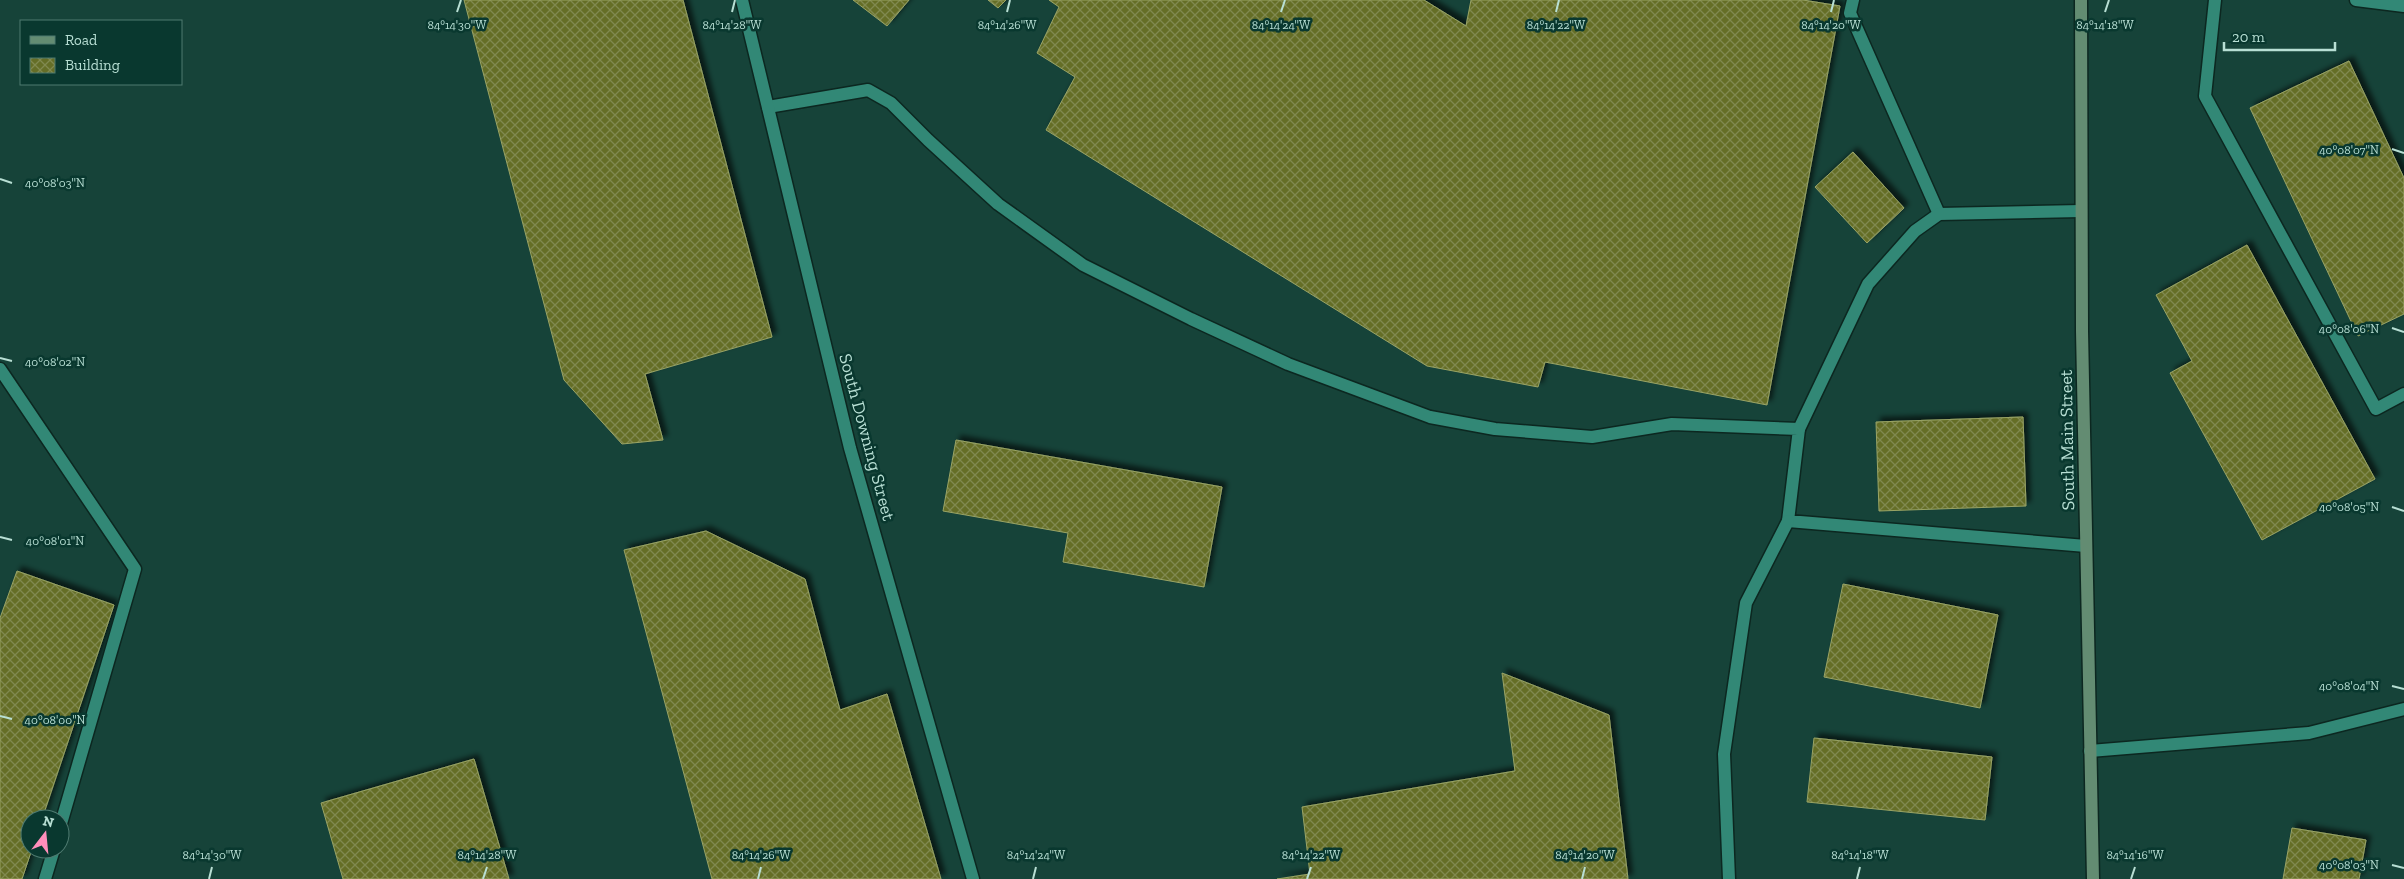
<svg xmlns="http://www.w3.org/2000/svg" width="2404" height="879" font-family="'Zilla Slab',serif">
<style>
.building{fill:url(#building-cross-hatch);stroke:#9aa465;filter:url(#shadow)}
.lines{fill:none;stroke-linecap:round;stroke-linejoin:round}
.lane-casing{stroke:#0c2720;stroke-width:15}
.street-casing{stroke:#0c2720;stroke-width:15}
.secondary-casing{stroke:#0c2720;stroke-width:15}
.lane{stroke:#328876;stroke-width:12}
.street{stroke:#328876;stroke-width:12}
.secondary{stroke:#638c72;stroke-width:12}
.ticks{fill:none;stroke:#b8dfd4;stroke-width:2}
.labels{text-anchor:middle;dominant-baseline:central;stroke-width:5;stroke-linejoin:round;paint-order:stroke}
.street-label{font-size:18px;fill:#b8dfd4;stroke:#09382f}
.ticks-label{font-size:12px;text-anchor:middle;fill:#b8dfd4;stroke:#09382f;stroke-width:5;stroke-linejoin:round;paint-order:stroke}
</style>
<defs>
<pattern id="building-cross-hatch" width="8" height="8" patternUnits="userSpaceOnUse" patternTransform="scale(1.25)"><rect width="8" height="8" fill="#656e27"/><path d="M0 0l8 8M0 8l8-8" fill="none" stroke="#808950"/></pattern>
<filter id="shadow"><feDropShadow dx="4.5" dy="-4.5" stdDeviation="2.5" flood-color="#0009"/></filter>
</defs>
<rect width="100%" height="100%" fill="#164339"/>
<g class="building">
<path d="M464 0H683L772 337 645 374 663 440 622 444 564 380Z"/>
<path d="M853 0H909L887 26Z"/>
<path d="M988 0H1006L998 8Z"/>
<path d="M1049 0H1424L1466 26 1471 0H1803L1840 6 1767 405 1545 362 1538 387 1427 366 1046 130 1075 77 1037 53 1059 7Z"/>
<path d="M2349 61 2404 178V314L2358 336 2250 108Z"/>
<path d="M1853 152 1904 208 1867 243 1815 187Z"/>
<path d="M2247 245 2375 479 2262 540 2170 373 2192 361 2156 295Z"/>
<path d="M2023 417 2026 506 1879 511 1876 422Z"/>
<path d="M956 440 1222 487 1204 587 1063 562 1068 533 943 511Z"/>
<path d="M706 531 805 579 840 710 887 694 941 879H712L624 550Z"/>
<path d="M17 571 114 605 42 819H30V849H32L22 879H0V618Z"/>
<path d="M1843 584 1998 615 1980 708 1824 677Z"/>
<path d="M1502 673 1609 715 1628 879H1277L1310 874 1302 807 1515 771Z"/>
<path d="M1814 738 1992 757 1985 820 1807 802Z"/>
<path d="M474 759 509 879H343L321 803Z"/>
<path d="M2292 828 2366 840 2359 879H2283Z"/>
</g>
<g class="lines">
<g class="lane-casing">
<g id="lane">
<path d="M1853 0 1850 13 1939 214"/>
<path d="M2215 0 2205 96 2376 409 2404 394"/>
<path d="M2356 0 2404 6"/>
<path d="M768 107 868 90 891 103 928 140 998 204 1083 265 1191 319 1288 364 1430 417 1495 429 1592 437 1672 424 1799 429 1788 521 2086 546"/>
<path d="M0 369 135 569 60 827"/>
<path d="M1799 429 1868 284 1915 231 1939 214 2081 211"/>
<path d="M2090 751 2309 733 2404 709"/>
<path d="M45 879 54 849"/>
<path d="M1729 879 1724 754 1746 603 1788 521"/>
</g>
</g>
<g class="street-casing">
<path id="street" d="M742 0 850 448 973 879"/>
</g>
<g class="secondary-casing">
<path id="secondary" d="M2081 0 2082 331 2093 879"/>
</g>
<use href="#lane" class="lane"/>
<use href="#street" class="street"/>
<use href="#secondary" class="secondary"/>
</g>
<path class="ticks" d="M457 12 461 0M732 12 735 0M1007 12 1010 0M1281 12 1285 0M1556 12 1559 0M1831 12 1834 0M2105 12 2109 0M2392 149 2404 153M0 179 12 183M2392 328 2404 332M0 358 12 361M2392 507 2404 511M0 537 12 540M2392 686 2404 689M0 716 12 719M2392 865 2404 868M209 879 212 867M483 879 487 867M758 879 761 867M1033 879 1036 867M1307 879 1311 867M1582 879 1585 867M1857 879 1860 867M2131 879 2135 867"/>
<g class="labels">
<g class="street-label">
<text transform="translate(867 437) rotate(75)">South Downing Street</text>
<text transform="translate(2067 440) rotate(-91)">South Main Street</text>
</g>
</g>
<g class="ticks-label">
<text x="457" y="29">84°14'30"W</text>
<text x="732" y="29">84°14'28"W</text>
<text x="1007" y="29">84°14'26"W</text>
<text x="1281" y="29">84°14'24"W</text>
<text x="1556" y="29">84°14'22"W</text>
<text x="1831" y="29">84°14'20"W</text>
<text x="2105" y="29">84°14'18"W</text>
<text x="2349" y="154">40°08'07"N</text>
<text x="55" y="187">40°08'03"N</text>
<text x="2349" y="333">40°08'06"N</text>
<text x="55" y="366">40°08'02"N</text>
<text x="2349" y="511">40°08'05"N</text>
<text x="55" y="545">40°08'01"N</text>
<text x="2349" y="690">40°08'04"N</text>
<text x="55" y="724">40°08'00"N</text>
<text x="212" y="859">84°14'30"W</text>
<text x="487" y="859">84°14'28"W</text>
<text x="761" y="859">84°14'26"W</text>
<text x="1036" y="859">84°14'24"W</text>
<text x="1311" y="859">84°14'22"W</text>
<text x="1585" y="859">84°14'20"W</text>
<text x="1860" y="859">84°14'18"W</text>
<text x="2135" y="859">84°14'16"W</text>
<text x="2349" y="869">40°08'03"N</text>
</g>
<rect x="20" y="20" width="162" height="65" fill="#09382f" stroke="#4f7b71"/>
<rect x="30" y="36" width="25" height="8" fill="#638c72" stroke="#4f7b71"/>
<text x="65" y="45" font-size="15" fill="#b8dfd4">Road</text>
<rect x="30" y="58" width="25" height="15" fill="url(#building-cross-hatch)" stroke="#4f7b71"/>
<text x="65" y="70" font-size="15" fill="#b8dfd4">Building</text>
<g transform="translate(45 834) rotate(16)"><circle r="24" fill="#09382f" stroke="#4f7b71"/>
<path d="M0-4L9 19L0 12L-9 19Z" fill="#ff8eba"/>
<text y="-8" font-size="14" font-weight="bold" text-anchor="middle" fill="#b8dfd4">N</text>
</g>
<path d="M2224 42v8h111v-8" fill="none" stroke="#b8dfd4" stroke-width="2.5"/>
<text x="2232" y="42" font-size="15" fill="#b8dfd4" stroke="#09382f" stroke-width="4" paint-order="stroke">20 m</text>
</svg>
